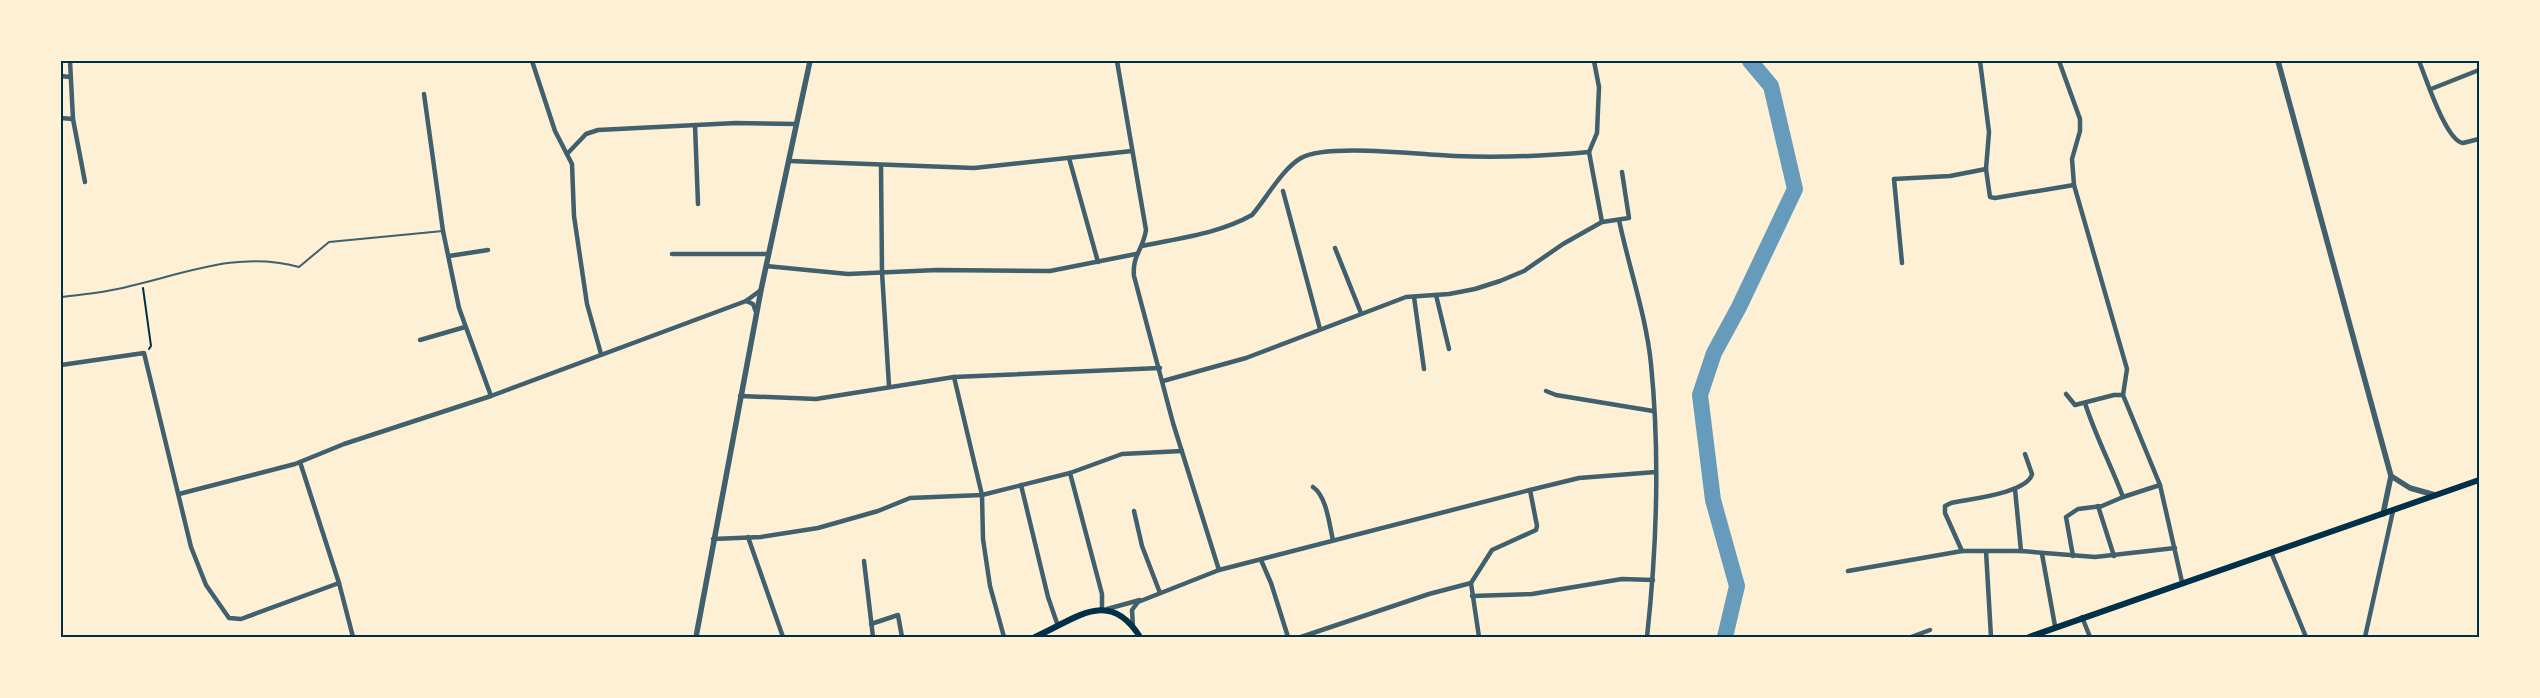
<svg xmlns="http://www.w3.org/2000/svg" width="2540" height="698" font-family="Montserrat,sans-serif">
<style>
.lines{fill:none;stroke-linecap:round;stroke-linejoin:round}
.river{stroke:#669bbc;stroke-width:16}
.path{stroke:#003049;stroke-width:2}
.service{stroke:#3f606c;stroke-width:2}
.minor{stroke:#3f606c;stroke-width:4.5}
.tertiary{stroke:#3f606c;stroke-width:5.5}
.secondary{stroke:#003049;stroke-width:6}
.neatline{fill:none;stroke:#003049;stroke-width:2}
</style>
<rect width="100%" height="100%" fill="#fdf0d5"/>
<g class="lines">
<path class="river" d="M1725 637 1737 586 1713 500 1700 395 1714 353 1739 307 1795 189 1771 86 1750 61"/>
<path class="path" d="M143 288 151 346 149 349"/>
<path class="service" d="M61 297C76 295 92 294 107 291 171 280 232 248 299 267L329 242 443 231"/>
<g class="minor">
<path d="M70 61 73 119 85 182"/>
<path d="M532 61 555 131 572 164 574 216 587 304 601 354"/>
<path d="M1117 61 1146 230C1143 250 1132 255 1134 276L1173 423 1219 570"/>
<path d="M1594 61 1599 87 1597 133 1589 152 1602 222"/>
<path d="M1980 61 1989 132 1986 169 1990 197 1995 198 2074 185"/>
<path d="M2059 61 2080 119V131L2072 159 2074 185 2127 369 2123 395 2160 485 2182 582"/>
<path d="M2419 61C2426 78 2446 141 2463 143L2479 139"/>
<path d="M61 76 70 77"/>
<path d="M2431 89 2479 70"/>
<path d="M424 94 443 231 459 308 491 396"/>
<path d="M61 118 73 119"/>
<path d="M695 125 698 204"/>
<path d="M567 154 586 134 598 130 736 123 796 124"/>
<path d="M1069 158 1098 262"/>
<path d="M789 161 974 168 1132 151"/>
<path d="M881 165 882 272 889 386"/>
<path d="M1283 191 1320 329"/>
<path d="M1619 220C1629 268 1646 315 1651 364 1660 455 1657 546 1647 637"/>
<path d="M1142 246C1179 238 1218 234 1252 215 1266 199 1282 169 1301 158 1327 143 1422 155 1455 156 1500 158 1545 156 1589 152"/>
<path d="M1335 248 1361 313"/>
<path d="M672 254H768"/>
<path d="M449 256 488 250"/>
<path d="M1902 263 1894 179 1950 176 1986 169"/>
<path d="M766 266 848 274 937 270 1050 271 1136 254"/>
<path d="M1436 295 1449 349"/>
<path d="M1414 297 1424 369"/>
<path d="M746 301 753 304 756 312"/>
<path d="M420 340 465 327"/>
<path d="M61 365 144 353 191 547 206 585 229 618 241 619 339 583"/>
<path d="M954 377 982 495 983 539 990 586 1004 637"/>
<path d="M1163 381 1246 358 1406 297 1449 294 1475 289 1500 281 1524 271 1563 244 1602 222 1629 218 1622 172"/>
<path d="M1546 391 1556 395 1653 411"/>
<path d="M2066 394 2075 405 2114 395H2123"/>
<path d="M740 396 816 399 954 377 1160 368"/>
<path d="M2085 403C2095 435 2111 465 2123 497L2160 485"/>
<path d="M300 462 339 583 353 637"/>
<path d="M1070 473 1102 594V609"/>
<path d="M1021 485 1048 597 1058 626"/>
<path d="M1313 487C1327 497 1329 524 1333 540"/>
<path d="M2015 489 2021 551"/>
<path d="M179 494 295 464 344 444 491 396 746 301 761 290"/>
<path d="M2098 506 2114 556"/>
<path d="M1134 511 1142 546 1160 593"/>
<path d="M748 537 783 637"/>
<path d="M713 539 761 537 818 528 878 511 910 498 982 495 1070 473 1122 454 1182 451"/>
<path d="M1962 551 1945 513V506L1951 503C1969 499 2028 493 2032 474L2025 454"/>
<path d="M1986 551 1991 637"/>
<path d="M2271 552 2306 637"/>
<path d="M2042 554 2055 626"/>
<path d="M2073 556 2066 517 2078 509 2102 506 2123 497"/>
<path d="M1261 560 1271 583 1288 637"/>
<path d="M864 561 873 637"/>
<path d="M1848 571 1962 551H2021L2095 557 2175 548"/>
<path d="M1472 596 1532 594 1622 579 1653 580"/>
<path d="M1107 609 1140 600"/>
<path d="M2082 617 2090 637"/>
<path d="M871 624 898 615 902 637"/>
<path d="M1133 627 1132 610 1138 602 1219 570 1530 490 1579 478 1656 472"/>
<path d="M1301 637 1429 594 1471 583"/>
<path d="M1479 637 1471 583 1492 550 1536 530 1537 526 1530 490"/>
<path d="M1911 637 1930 630"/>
<path d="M2365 637 2393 511"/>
</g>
<g class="tertiary">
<path d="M2278 61 2391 476 2383 514"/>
<path d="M2391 476 2410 488 2435 495"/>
<path d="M696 637 761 290 810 61"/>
</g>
<g class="secondary">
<path d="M1035 637C1076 619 1109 587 1140 637"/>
<path d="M2029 637 2479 480"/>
</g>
</g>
<rect width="2540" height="698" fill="none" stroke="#fdf0d5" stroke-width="125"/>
<rect x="62" y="62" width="2416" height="574" class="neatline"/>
</svg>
